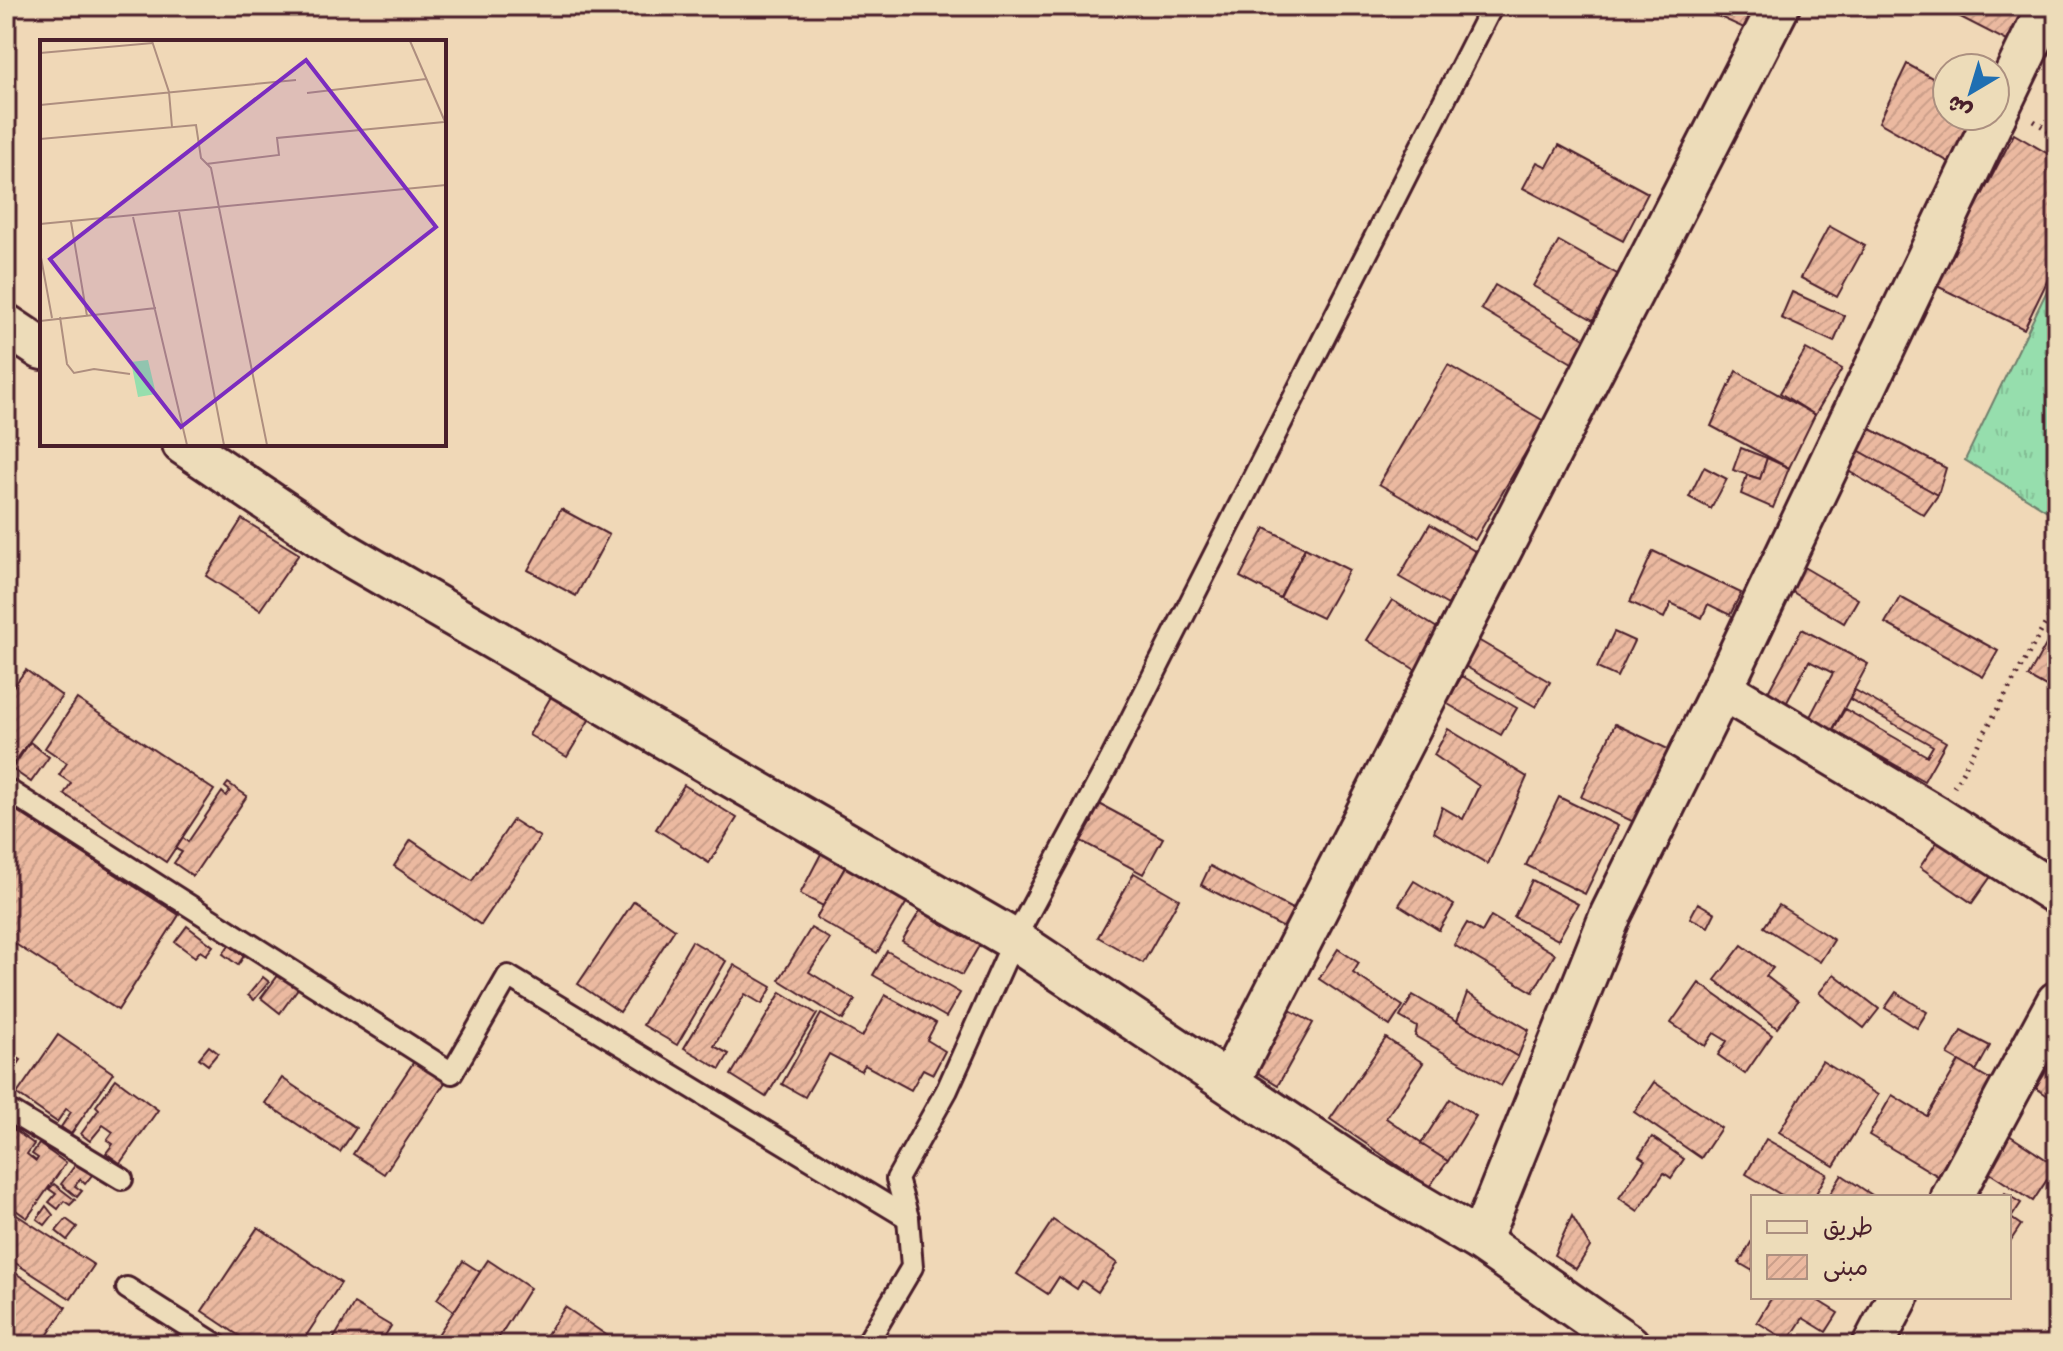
<svg xmlns="http://www.w3.org/2000/svg" width="2063" height="1351" font-family="Pangolin,'Playpen Sans Arabic',sans-serif">
<style>
.grass{fill:url(#grass-tufts);stroke:#707e6c;stroke-width:2}
.building{fill:url(#building-hatch);stroke:#4a1f2b;stroke-width:2}
.lines{fill:none;stroke-linecap:round;stroke-linejoin:round}
.lane-casing{stroke:#4a1f2b;stroke-width:26}
.street-casing{stroke:#4a1f2b;stroke-width:46}
.path{stroke:#4a1f2b;stroke-width:5;stroke-dasharray:2 6;stroke-linecap:butt}
.lane{stroke:#eddcb9;stroke-width:20}
.street{stroke:#eddcb9;stroke-width:40}
.inset-road{fill:none;stroke:#ae8e7f;stroke-width:2}
.view{fill:#7b2cbf;fill-opacity:0.15;stroke:#7b2cbf;stroke-width:4}
.inset-edge{fill:none;stroke:#4a1f2b;stroke-width:4}
</style>
<defs>
<pattern id="grass-tufts" width="24" height="20" patternUnits="userSpaceOnUse" patternTransform="scale(2)"><rect width="24" height="20" fill="#96dead"/><path d="M3 7l-1-3M5 7V3M7 7l1-3M15 17l-1-3M17 17v-4M19 17l1-3" fill="none" stroke="#83be95"/></pattern>
<pattern id="building-hatch" width="6" height="6" patternUnits="userSpaceOnUse" patternTransform="scale(2)"><rect width="6" height="6" fill="#ebb9a0"/><path d="M-1 1l2-2M0 6l6-6M5 7l2-2" fill="none" stroke="#cb9f8a"/></pattern>
</defs>
<rect width="100%" height="100%" fill="#f0d8b7"/>
<filter id="ink" filterUnits="userSpaceOnUse"><feTurbulence type="fractalNoise" baseFrequency=".0125" numOctaves="2"/><feDisplacementMap in="SourceGraphic" scale="16" xChannelSelector="R" yChannelSelector="G"/><feConvolveMatrix kernelMatrix="1 2 1 2 8 2 1 2 1" color-interpolation-filters="sRGB"/></filter>
<g filter="url(#ink)">
<path class="grass" d="M2057 270V517L1965 460Z"/>
<g class="building">
<path d="M1696 6H1756L1746 29Z"/>
<path d="M1939 6H2025L2009 42Z"/>
<path d="M1907 64 1947 86V116H1972L1949 162 1879 122Z"/>
<path d="M2014 134 2057 159V261L2024 329 1935 285Z"/>
<path d="M1559 145 1648 193 1623 241 1523 188 1537 162 1547 167Z"/>
<path d="M1829 226 1865 246 1837 297 1801 278Z"/>
<path d="M1559 241 1619 275 1593 320 1533 286Z"/>
<path d="M1495 285 1591 342 1577 366 1481 309Z"/>
<path d="M1792 292 1845 316 1834 342 1781 318Z"/>
<path d="M1806 349 1842 369 1815 415 1780 393Z"/>
<path d="M1448 365 1544 421 1475 540 1379 484Z"/>
<path d="M1736 371 1815 415 1789 468 1711 426Z"/>
<path d="M1871 429 1946 468 1938 495 1858 450Z"/>
<path d="M1741 448 1767 458 1760 479 1733 470Z"/>
<path d="M1858 450 1938 495 1924 515 1843 468Z"/>
<path d="M1767 458 1789 468 1773 508 1741 494 1747 475 1760 479Z"/>
<path d="M1704 467 1727 479 1711 509 1689 497Z"/>
<path d="M561 509 609 535 576 596 528 570Z"/>
<path d="M242 519 299 554 260 610 206 576Z"/>
<path d="M1430 524 1478 553 1448 605 1399 577Z"/>
<path d="M1265 528 1305 548 1280 598 1240 577Z"/>
<path d="M1305 548 1349 570 1322 618 1280 598Z"/>
<path d="M1653 551 1741 593 1730 615 1708 604 1702 618 1671 603 1664 618 1630 602Z"/>
<path d="M1795 562 1858 599 1844 623 1781 585Z"/>
<path d="M1900 597 1998 651 1983 677 1885 623Z"/>
<path d="M1392 600 1442 631 1417 671 1367 640Z"/>
<path d="M2057 625V693L2028 677Z"/>
<path d="M1802 629 1868 664 1827 740 1804 728 1833 673 1809 661 1780 715 1761 705Z"/>
<path d="M1614 632 1634 641 1617 677 1597 668Z"/>
<path d="M1478 640 1550 682 1536 707 1463 665Z"/>
<path d="M26 670 62 696 11 767 6 763V696Z"/>
<path d="M1462 676 1517 708 1501 735 1446 703Z"/>
<path d="M556 688 595 710 567 757 529 735Z"/>
<path d="M1855 690 1946 742 1924 781 1833 730 1845 709 1927 756 1933 746 1850 699Z"/>
<path d="M77 699 214 790 166 862 64 794 71 783 59 775 67 763 45 748Z"/>
<path d="M1615 724 1670 750 1636 823 1581 797Z"/>
<path d="M1448 729 1527 777 1488 864 1434 832 1442 807 1463 819 1479 786 1434 755Z"/>
<path d="M30 742 49 757 31 782 12 769Z"/>
<path d="M228 783 247 796 193 876 174 863 182 852 176 849 183 838 188 842 222 792 226 796 230 791 225 787Z"/>
<path d="M684 785 737 818 709 863 656 829Z"/>
<path d="M1559 797 1618 826 1585 894 1526 865Z"/>
<path d="M1094 801 1163 838 1143 874 1081 841 1092 822 1085 819Z"/>
<path d="M12 808 179 915 118 1010 6 938V818Z"/>
<path d="M513 820 540 837 481 925 394 866 411 840 472 881Z"/>
<path d="M1939 839 1992 875 1972 903 1920 867Z"/>
<path d="M823 850 847 864 823 906 800 894Z"/>
<path d="M847 864 908 900 877 953 816 918Z"/>
<path d="M1210 866 1296 911 1286 929 1201 885Z"/>
<path d="M1134 873 1179 899 1143 963 1098 937Z"/>
<path d="M1532 880 1578 904 1558 940 1514 917Z"/>
<path d="M1414 881 1454 905 1439 930 1399 905Z"/>
<path d="M634 901 675 929 620 1012 578 984Z"/>
<path d="M1698 903 1715 913 1708 927 1690 918Z"/>
<path d="M924 904 983 939 962 975 902 941Z"/>
<path d="M1779 905 1834 940 1820 962 1764 927Z"/>
<path d="M1491 916 1555 954 1533 992 1454 945 1467 923 1482 932Z"/>
<path d="M187 926 213 946 206 955 200 951 195 957 175 942Z"/>
<path d="M811 928 830 939 809 972 855 1000 843 1020 779 980Z"/>
<path d="M692 941 726 961 677 1045 643 1025Z"/>
<path d="M229 945 244 956 238 965 223 954Z"/>
<path d="M1742 945 1773 968 1766 976 1798 1001 1777 1028 1715 980Z"/>
<path d="M1338 949 1359 963 1353 973 1403 1006 1390 1026 1319 979Z"/>
<path d="M887 951 960 993 946 1017 873 975Z"/>
<path d="M734 965 772 987 762 1004 745 994 714 1046 729 1054 720 1069 684 1048Z"/>
<path d="M280 973 299 987 280 1013 261 998Z"/>
<path d="M1834 974 1879 1009 1864 1028 1819 993Z"/>
<path d="M263 977 269 982 254 1000 248 995Z"/>
<path d="M1699 983 1772 1035 1745 1074 1718 1055 1727 1041 1714 1033 1705 1046 1671 1023Z"/>
<path d="M781 992 817 1014 766 1097 731 1075Z"/>
<path d="M1896 992 1927 1012 1917 1028 1885 1008Z"/>
<path d="M1467 993 1529 1030 1518 1057 1457 1021Z"/>
<path d="M885 995 936 1023 927 1040 945 1051 933 1074 923 1069 911 1090 865 1065 861 1071 829 1054 805 1097 782 1084 821 1014 862 1037Z"/>
<path d="M1413 995 1518 1057 1501 1086 1415 1036 1417 1027 1400 1017Z"/>
<path d="M1290 1010 1313 1023 1278 1085 1255 1071Z"/>
<path d="M1961 1031 1990 1046 1976 1071 1948 1055Z"/>
<path d="M58 1035 113 1073 71 1134 61 1127 71 1112 66 1109 57 1122 17 1094Z"/>
<path d="M1386 1038 1423 1063 1386 1118 1448 1161 1429 1187 1330 1119Z"/>
<path d="M209 1046 218 1053 208 1065 199 1058Z"/>
<path d="M6 1050 21 1060 6 1081Z"/>
<path d="M415 1060 446 1081 384 1174 353 1154Z"/>
<path d="M1822 1061 1878 1095 1834 1166 1779 1132Z"/>
<path d="M1959 1061 1993 1081 1938 1176 1869 1135 1892 1095 1927 1116Z"/>
<path d="M2051 1063 2057 1067V1102L2036 1088Z"/>
<path d="M282 1078 356 1128 340 1152 265 1103Z"/>
<path d="M116 1079 158 1110 120 1163 106 1153 113 1144 107 1140 113 1132 103 1125 90 1141 81 1134 99 1109 96 1106Z"/>
<path d="M1654 1082 1721 1128 1701 1158 1634 1112Z"/>
<path d="M1450 1099 1476 1116 1448 1161 1421 1144Z"/>
<path d="M6 1124 34 1144 27 1154 36 1161 38 1158 32 1154 39 1144 66 1163 27 1218 6 1203Z"/>
<path d="M2009 1135 2056 1166 2033 1201 1985 1170Z"/>
<path d="M1652 1137 1684 1159 1671 1178 1664 1173 1638 1211 1619 1198 1645 1160 1639 1156Z"/>
<path d="M1766 1139 1827 1174 1814 1197H1785L1746 1174Z"/>
<path d="M77 1163 92 1175 85 1184 80 1179 75 1186 82 1191 77 1197 61 1184Z"/>
<path d="M1842 1175 1875 1197H1828Z"/>
<path d="M54 1184 75 1200 70 1205 64 1201 58 1209 49 1202 56 1194 49 1189Z"/>
<path d="M2005 1193 2021 1203 2011 1218 2021 1225 2009 1243V1197H2002Z"/>
<path d="M46 1206 53 1215 45 1225 37 1219Z"/>
<path d="M6 1208 94 1265 71 1299 6 1257Z"/>
<path d="M1572 1216 1590 1247 1576 1269 1554 1255Z"/>
<path d="M66 1219 77 1227 67 1240 56 1231Z"/>
<path d="M1053 1220 1117 1263 1098 1292 1082 1281 1077 1289 1059 1277 1048 1294 1017 1274Z"/>
<path d="M258 1227 341 1283 300 1345H253L202 1311Z"/>
<path d="M1753 1239V1271L1739 1263Z"/>
<path d="M488 1260 530 1288 494 1345H444L435 1339Z"/>
<path d="M463 1261 480 1272 454 1311 437 1299Z"/>
<path d="M11 1270 66 1307 41 1345H6V1278Z"/>
<path d="M1772 1297H1812L1838 1313 1826 1332 1803 1318 1788 1341 1757 1322Z"/>
<path d="M354 1304 391 1326 379 1345H330Z"/>
<path d="M565 1307 621 1345H540Z"/>
<path d="M1757 1333 1776 1345H1749Z"/>
</g>
<g class="lines">
<g class="lane-casing">
<g id="lane">
<path d="M6 789 452 1073 508 976 908 1218"/>
<path d="M6 1109 122 1179"/>
<path d="M127 1288 217 1345"/>
<path d="M866 1345 912 1267 908 1218 897 1179 947 1090 1014 940 1110 761 1492 6"/>
</g>
</g>
<g class="street-casing">
<g id="street">
<path d="M1995 116 2048 6"/>
<path d="M6 325 42 349"/>
<path d="M183 444 343 552 1014 940 1358 1169 1480 1241 1629 1345"/>
<path d="M1722 689 1937 817 2057 894"/>
<path d="M1229 1082 1779 6"/>
<path d="M1952 1197 2057 1002"/>
<path d="M1480 1241 1611 914 1722 689 1995 116"/>
<path d="M1873 1345 1898 1297"/>
</g>
</g>
<g class="path">
<path d="M2034 121 2057 136"/>
<path d="M1954 787 2057 603"/>
</g>
<use href="#lane" class="lane"/>
<use href="#street" class="street"/>
</g>
</g>
<g transform="translate(40 40)">
<rect width="406" height="406" fill="#f0d8b7"/>
<path d="M108 320 116 354 98 357 91 322Z" fill="#96dead"/>
<path class="inset-road" d="M112 1 129 52 132 87M370 1 406 84M0 13 113 3M267 53 386 39M0 65 256 40M0 99 156 85 161 118 171 128 227 405M166 124 239 115 237 98 404 82M139 172 184 405M93 177 147 405M31 182 47 276M0 184 406 145M0 212 12 278M20 277 27 324 34 333 54 329 90 334M0 281 116 268"/>
<path class="view" d="M266 20 396 187 141 387 10 219Z"/>
<rect width="406" height="406" class="inset-edge"/>
</g>
<rect width="2063" height="1351" fill="none" stroke="#eddcb9" stroke-width="32"/>
<rect x="16" y="16" width="2031" height="1319" fill="none" stroke="#4a1f2b" stroke-width="3" filter="url(#ink)"/>
<rect x="1751" y="1195" width="260" height="104" fill="#eddcb9" stroke="#ac9080" stroke-width="2"/>
<rect x="1767" y="1221" width="40" height="12" fill="#eddcb9" stroke="#ac9080" stroke-width="2"/>
<text x="1823" y="1235" font-size="24" fill="#4a1f2b">طريق</text>
<rect x="1767" y="1255" width="40" height="24" fill="url(#building-hatch)" stroke="#ac9080" stroke-width="2"/>
<text x="1823" y="1275" font-size="24" fill="#4a1f2b">مبنى</text>
<g transform="translate(1971 92) rotate(218)"><circle r="38" fill="#eddcb9" stroke="#ac9080" stroke-width="2"/>
<path d="M0-6L14 30L0 20L-14 30Z" fill="#1f6fb2"/>
<text y="-12" font-size="22" font-weight="bold" text-anchor="middle" fill="#4a1f2b">ش</text>
</g>
</svg>
